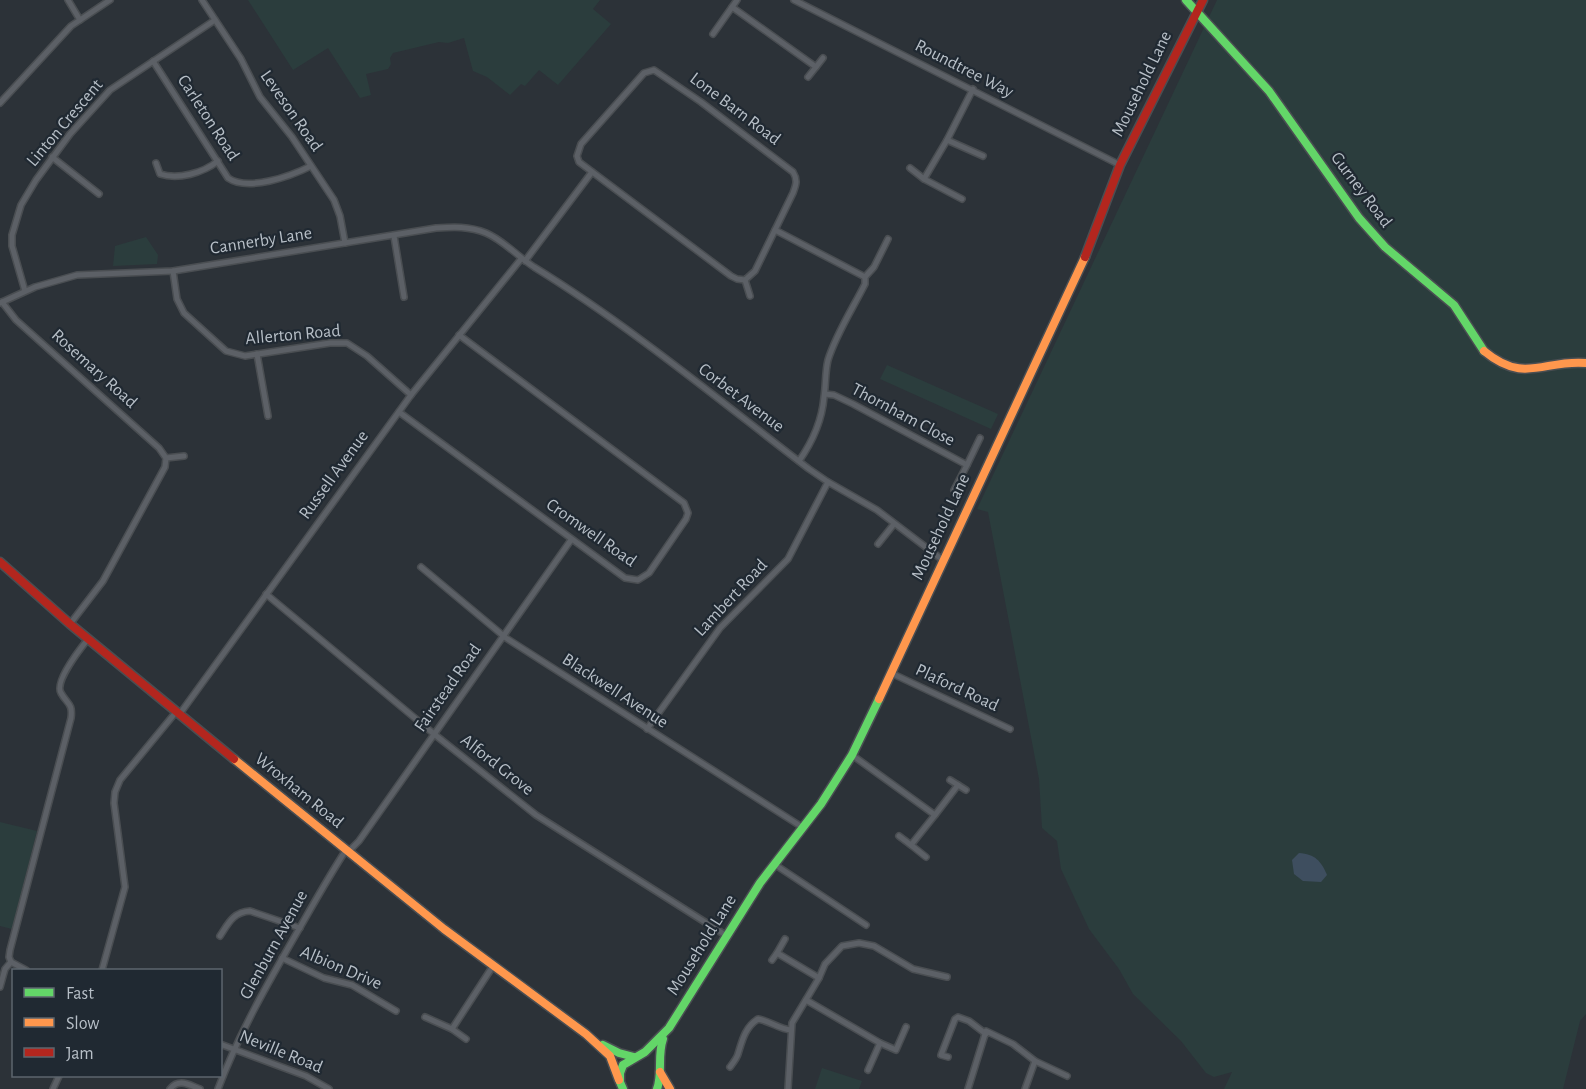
<svg xmlns="http://www.w3.org/2000/svg" width="1586" height="1089" font-family="'Alegreya Sans',sans-serif">
<style>
.green{fill:#2b3d3d}
.water{fill:#3e4e5f}
.lines{fill:none;stroke-linecap:round;stroke-linejoin:round}
.street-casing{stroke:#4a4e52;stroke-width:8}
.fast-casing{stroke:#4a4e52;stroke-width:11}
.slow-casing{stroke:#4a4e52;stroke-width:11}
.jam-casing{stroke:#4a4e52;stroke-width:11}
.street{stroke:#5c6066;stroke-width:5}
.fast{stroke:#63d668;stroke-width:8}
.slow{stroke:#ff974d;stroke-width:8}
.jam{stroke:#b3261e;stroke-width:8}
.labels{text-anchor:middle;dominant-baseline:central;stroke-width:4.5;stroke-linejoin:round;paint-order:stroke}
.street-label{font-size:18px;fill:#b7bfc7;stroke:#202932}
</style>
<rect width="100%" height="100%" fill="#2c3238"/>
<g class="green">
<path d="M248 0H600L593 9 611 24 558 85 539 70 525 86 521 84 510 95 487 77 473 71 464 38 448 43 439 42 393 53 390 58 391 64 388 69 366 74 371 95 360 98 328 48 293 70Z"/>
<path d="M1217 0H1586V1014L1580 1021 1563 1089H1224L1232 1072 1214 1077 1206 1073 1181 1041 1133 994 1119 969 1089 929 1061 869 1057 841 1042 828 1039 779 988 512 977 509Z"/>
<path d="M146 237 158 255 157 264 113 266 115 246Z"/>
<path d="M887 365 998 414 991 429 880 379Z"/>
<path d="M0 822 37 831 12 929 0 926Z"/>
<path d="M822 1068 862 1081 859 1089H815Z"/>
</g>
<path class="water" d="M1299 853C1315 854 1321 861 1327 875L1321 882 1303 881 1294 874 1292 860Z"/>
<g class="lines">
<g class="street-casing">
<g id="street">
<path d="M68 0 80 20"/>
<path d="M202 0 241 59 260 97 292 137 334 200 340 216 345 243"/>
<path d="M794 0 1120 165"/>
<path d="M732 7 816 67 808 77"/>
<path d="M713 34 737 0"/>
<path d="M153 61 228 178C248 192 291 176 311 166"/>
<path d="M816 67 823 58"/>
<path d="M654 70 701 102 793 172C798 180 796 185 793 193L755 271 745 280 737 279 731 276 579 162 577 156 581 144 644 73Z"/>
<path d="M0 103 71 26 110 0"/>
<path d="M947 140 983 156"/>
<path d="M52 157 99 194"/>
<path d="M156 163 160 174C178 180 203 173 218 161"/>
<path d="M910 168 924 179 962 199"/>
<path d="M924 179 947 140 973 89"/>
<path d="M775 230 865 277"/>
<path d="M394 236 404 297"/>
<path d="M525 261 592 172"/>
<path d="M173 271 177 299 184 313 226 351 245 356 330 343H347L367 356 411 395"/>
<path d="M745 280 750 296"/>
<path d="M25 291 12 246V235L21 205 36 180 70 134 110 90 215 20"/>
<path d="M2 302 16 320 159 448 166 458 165 467 103 581 70 624"/>
<path d="M0 303 35 287 77 275 173 271 436 228C453 227 469 226 486 233 503 240 517 256 534 267 630 326 719 400 809 469L828 482 877 510 944 561"/>
<path d="M257 354 268 416"/>
<path d="M825 394 834 395 853 404 967 465 954 490"/>
<path d="M399 412 625 578 638 580 649 573 686 519 688 513 684 503 459 335"/>
<path d="M166 458 184 456"/>
<path d="M799 461C813 441 822 421 824 397 826 384 825 372 828 360 836 334 853 308 865 284V277L874 267 888 239"/>
<path d="M967 465 980 438"/>
<path d="M878 544 894 524"/>
<path d="M421 567 506 638 802 827"/>
<path d="M266 594 434 734 536 815 727 936"/>
<path d="M891 673 1010 729"/>
<path d="M179 715 411 395 521 259"/>
<path d="M647 729 720 628 788 559 828 482"/>
<path d="M852 755 935 815 911 845 926 857"/>
<path d="M950 780 958 785"/>
<path d="M935 815 958 785 966 790"/>
<path d="M899 836 911 845"/>
<path d="M348 852 359 841 571 540"/>
<path d="M774 864 866 925"/>
<path d="M220 936C228 924 233 912 250 911L300 928"/>
<path d="M777 953 785 939"/>
<path d="M282 958 324 978 352 985 396 1011"/>
<path d="M772 960 777 953 819 978"/>
<path d="M11 962 26 970"/>
<path d="M102 970 125 887 114 803 115 792 120 780 176 712"/>
<path d="M0 987 5 969 11 962 9 957 10 950 71 718C73 703 67 704 61 693 54 682 80 649 88 639"/>
<path d="M806 1000 880 1043 896 1050 906 1027"/>
<path d="M425 1017 452 1029 493 966"/>
<path d="M452 1029 466 1039"/>
<path d="M220 1044 306 1076 329 1089"/>
<path d="M948 1057 941 1055 955 1019 958 1017 969 1021 986 1034"/>
<path d="M730 1067C733 1063 737 1058 738 1054 742 1041 745 1027 758 1019 770 1021 779 1029 791 1030"/>
<path d="M868 1070 880 1043"/>
<path d="M53 1089 59 1076"/>
<path d="M170 1089C179 1078 189 1085 200 1089"/>
<path d="M218 1089C239 1033 269 981 299 929 314 903 329 876 346 850"/>
<path d="M788 1089 792 1023 819 978 825 964 842 946 859 943 874 946 913 969 947 977"/>
<path d="M968 1089 986 1031 1013 1044 1035 1061"/>
<path d="M1025 1089 1035 1061 1067 1076"/>
</g>
</g>
<g class="fast-casing">
<g id="fast">
<path d="M1186 0 1269 91 1359 218 1385 247 1454 305 1484 351"/>
<path d="M603 1045 619 1053 634 1057"/>
<path d="M623 1089 620 1082V1073L623 1065 645 1052 669 1028 760 883 821 804 852 755 879 699"/>
<path d="M657 1089C663 1073 657 1056 663 1039"/>
</g>
</g>
<g class="slow-casing">
<g id="slow">
<path d="M1484 351C1525 385 1544 359 1586 363"/>
<path d="M879 699 1085 257"/>
<path d="M234 759 444 929 586 1034 610 1056 619 1080"/>
<path d="M660 1072 670 1089"/>
</g>
</g>
<g class="jam-casing">
<g id="jam">
<path d="M1085 257 1120 165 1203 0"/>
<path d="M0 562 70 624 234 759"/>
</g>
</g>
<use href="#street" class="street"/>
<use href="#fast" class="fast"/>
<use href="#slow" class="slow"/>
<use href="#jam" class="jam"/>
</g>
<g class="labels">
<g class="street-label">
<text transform="translate(964 69) rotate(27)">Roundtree Way</text>
<text transform="translate(1142 84) rotate(-64)">Mousehold Lane</text>
<text transform="translate(735 109) rotate(37)">Lone Barn Road</text>
<text transform="translate(291 111) rotate(55)">Leveson Road</text>
<text transform="translate(208 118) rotate(57)">Carleton Road</text>
<text transform="translate(65 123) rotate(-50)">Linton Crescent</text>
<text transform="translate(1361 190) rotate(53)">Gurney Road</text>
<text transform="translate(261 241) rotate(-9)">Cannerby Lane</text>
<text transform="translate(293 335) rotate(-5)">Allerton Road</text>
<text transform="translate(94 369) rotate(42)">Rosemary Road</text>
<text transform="translate(741 398) rotate(37)">Corbet Avenue</text>
<text transform="translate(903 415) rotate(28)">Thornham Close</text>
<text transform="translate(334 475) rotate(-54)">Russell Avenue</text>
<text transform="translate(941 527) rotate(-65)">Mousehold Lane</text>
<text transform="translate(591 533) rotate(35)">Cromwell Road</text>
<text transform="translate(731 598) rotate(-47)">Lambert Road</text>
<text transform="translate(448 688) rotate(-55)">Fairstead Road</text>
<text transform="translate(957 688) rotate(25)">Plaford Road</text>
<text transform="translate(615 691) rotate(33)">Blackwell Avenue</text>
<text transform="translate(497 765) rotate(38)">Alford Grove</text>
<text transform="translate(299 791) rotate(39)">Wroxham Road</text>
<text transform="translate(274 945) rotate(-61)">Glenburn Avenue</text>
<text transform="translate(702 945) rotate(-58)">Mousehold Lane</text>
<text transform="translate(341 968) rotate(23)">Albion Drive</text>
<text transform="translate(281 1052) rotate(22)">Neville Road</text>
</g>
</g>
<rect x="12" y="969" width="210" height="108" fill="#202932" stroke="#5c656e" stroke-width="1.5"/>
<rect x="24" y="988" width="30" height="9" fill="#63d668" stroke="#5c656e" stroke-width="1.5"/>
<text x="66" y="999" font-size="18" fill="#b7bfc7">Fast</text>
<rect x="24" y="1018" width="30" height="9" fill="#ff974d" stroke="#5c656e" stroke-width="1.5"/>
<text x="66" y="1029" font-size="18" fill="#b7bfc7">Slow</text>
<rect x="24" y="1048" width="30" height="9" fill="#b3261e" stroke="#5c656e" stroke-width="1.5"/>
<text x="66" y="1059" font-size="18" fill="#b7bfc7">Jam</text>
</svg>
